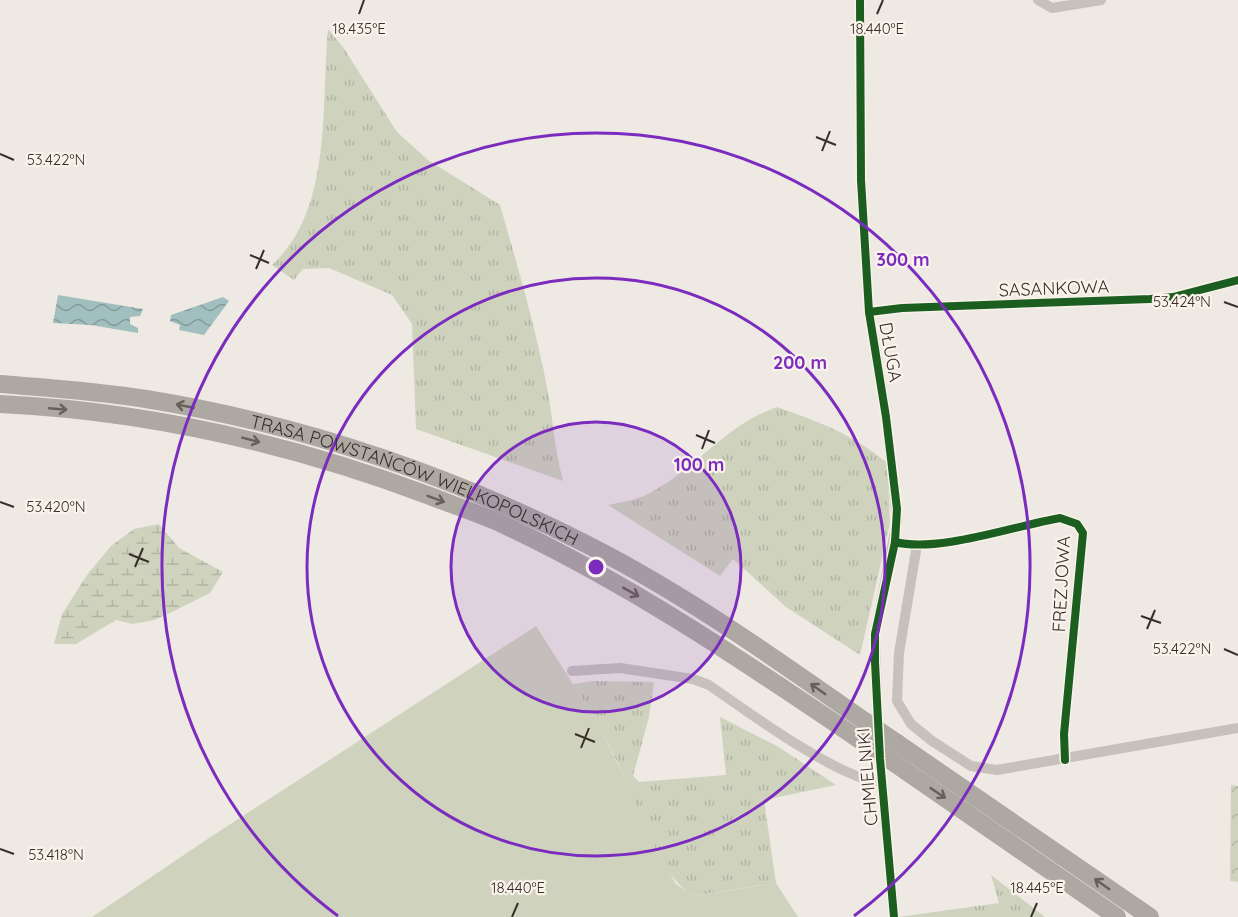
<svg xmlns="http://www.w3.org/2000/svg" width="1238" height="917" font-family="Quicksand,sans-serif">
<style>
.grass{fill:url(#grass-tufts)}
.forest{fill:url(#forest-crowns)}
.wetland{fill:url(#wetland-marsh)}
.garden{fill:#cfd3be}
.water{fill:url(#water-waves)}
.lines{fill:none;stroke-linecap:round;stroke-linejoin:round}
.street{stroke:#c7c1bc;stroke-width:10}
.highway{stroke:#ada8a2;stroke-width:18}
.highway-bridge{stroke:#ada8a2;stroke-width:18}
.cycleway-casing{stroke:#faf3eb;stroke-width:11}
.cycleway{stroke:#1b5e20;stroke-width:8}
.oneway{stroke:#675f5a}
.ticks{fill:none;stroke:#382e2a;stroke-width:2}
.ring{fill:none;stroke:#7b2cbf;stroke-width:3}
.labels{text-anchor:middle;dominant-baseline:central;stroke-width:4.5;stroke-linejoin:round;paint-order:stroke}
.street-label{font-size:18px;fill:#382e2a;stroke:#faf3eb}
.ticks-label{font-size:15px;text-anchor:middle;fill:#382e2a;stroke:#faf3eb;stroke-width:4.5;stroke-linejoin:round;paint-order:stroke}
.centre{fill:#7b2cbf;stroke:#faf3eb;stroke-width:3}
.ring-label{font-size:18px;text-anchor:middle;font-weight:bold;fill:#7b2cbf;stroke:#faf3eb;stroke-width:4.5;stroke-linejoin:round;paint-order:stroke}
</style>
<defs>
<pattern id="grass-tufts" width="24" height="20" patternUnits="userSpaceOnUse" patternTransform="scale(1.5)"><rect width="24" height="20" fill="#cfd3be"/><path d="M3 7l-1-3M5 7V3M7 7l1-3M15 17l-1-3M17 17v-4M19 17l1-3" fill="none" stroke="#b2b5a3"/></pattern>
<pattern id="forest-crowns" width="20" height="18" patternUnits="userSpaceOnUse" patternTransform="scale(1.5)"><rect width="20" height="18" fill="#cfd3be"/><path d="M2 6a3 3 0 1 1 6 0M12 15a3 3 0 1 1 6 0" fill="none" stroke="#b2b5a3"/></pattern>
<pattern id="wetland-marsh" width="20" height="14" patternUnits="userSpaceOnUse" patternTransform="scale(1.5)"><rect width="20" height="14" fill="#cfd3be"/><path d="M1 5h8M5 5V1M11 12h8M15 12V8" fill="none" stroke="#b2b5a3"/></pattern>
<pattern id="water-waves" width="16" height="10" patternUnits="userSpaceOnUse" patternTransform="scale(1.5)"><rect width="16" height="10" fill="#a0bfbe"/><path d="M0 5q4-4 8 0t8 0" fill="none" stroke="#839c9b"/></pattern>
</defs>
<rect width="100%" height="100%" fill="#eee9e3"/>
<g class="grass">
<path d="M328 29 343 47 397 132 428 160 500 205C517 264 534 322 546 382 553 415 554 449 563 481L416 429 412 324 392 295 329 268 303 269 294 280 272 265C333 210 321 104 328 29Z"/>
<path d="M777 407C817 421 855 435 887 463L890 523 860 655 786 607 733 559 720 576 608 505C621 502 637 500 648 494 697 469 723 426 777 407Z"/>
<path d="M593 681 654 682 649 717 633 776 639 782 726 775 720 717 777 746 836 785 764 800 776 883 692 896C652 865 640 810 619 765 605 736 590 710 573 684Z"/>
<path d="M991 875 1045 917H899L999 903Z"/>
</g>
<path class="forest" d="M1231 785 1238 786V882L1230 881Z"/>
<path class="wetland" d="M159 524 179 548 223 572 210 593 174 611 154 620 132 624 116 620 76 644H54L62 614 87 575 111 546 134 529Z"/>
<path class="garden" d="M536 626 596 720 627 782 648 835 676 884 693 896 776 883 798 917H92L209 838Z"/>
<g class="water">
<path d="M58 295 143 309 140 316 130 317V324L138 328V333L91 325 53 323Z"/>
<path d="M223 297 229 301 204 335 179 330 180 325 170 321 171 315Z"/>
</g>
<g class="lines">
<g class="street">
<path d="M860 0 861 180 869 312 886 417 897 521 875 634 878 731"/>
<path d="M1038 0 1052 8 1101 0"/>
<path d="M869 312 902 308 1150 299 1173 297 1238 280"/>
<path d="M895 542C938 553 1014 526 1060 518L1077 524 1083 533 1064 734 1065 760"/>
<path d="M917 545 899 653 897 701 911 724 932 741 971 766 997 770 1238 728"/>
<path d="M572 671 620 668 693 679 709 685C745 710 843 782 882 782"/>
<path d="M879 750 894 917"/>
</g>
<g class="highway">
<path id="s1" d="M0 384C49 388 98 391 146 399 300 424 451 475 590 546 688 596 777 660 866 722"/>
<path d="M0 404C147 411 292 444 430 496 453 505 477 513 500 523 627 582 742 660 857 738"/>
<path d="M897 743 1150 917"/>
<path d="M890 760 1117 917"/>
</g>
<g class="highway-bridge">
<path d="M866 722 897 743"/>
<path d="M857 738 890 760"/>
</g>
<g class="cycleway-casing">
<g id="cycleway">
<path d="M860 0 861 180 869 312 886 417 897 509 895 542 875 634V662L880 759 894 917"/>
<path d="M869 312 902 308 1150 299 1173 297 1238 280"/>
<path d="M895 542C938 553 1014 526 1060 518L1077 524 1083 533 1064 734 1065 760"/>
</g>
</g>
<use href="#cycleway" class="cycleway"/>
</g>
<defs><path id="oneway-shaft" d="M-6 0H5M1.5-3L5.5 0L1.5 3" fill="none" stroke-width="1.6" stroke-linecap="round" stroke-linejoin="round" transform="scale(1.5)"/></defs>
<g class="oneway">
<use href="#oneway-shaft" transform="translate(185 406) rotate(-169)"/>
<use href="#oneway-shaft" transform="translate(58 409) rotate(5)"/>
<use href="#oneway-shaft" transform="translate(251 440) rotate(15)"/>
<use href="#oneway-shaft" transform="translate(436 499) rotate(21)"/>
<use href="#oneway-shaft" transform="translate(631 592) rotate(29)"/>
<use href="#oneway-shaft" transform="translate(818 689) rotate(-145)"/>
<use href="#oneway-shaft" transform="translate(938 793) rotate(34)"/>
<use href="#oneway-shaft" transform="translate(1102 884) rotate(-145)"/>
</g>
<path class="ticks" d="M359 14 364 0M877 14 883 0M816 137 836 145M822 151 830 131M0 154 14 160M250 255 269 263M256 269 264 250M1224 302 1238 307M696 435 715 443M702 449 709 430M0 502 14 507M129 554 149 562M135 567 143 548M1141 616 1161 623M1147 629 1155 610M1224 649 1238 655M575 734 595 742M581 748 589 728M0 849 14 854M512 917 518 903M1031 917 1037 903"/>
<circle cx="596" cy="567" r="145" fill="#7b2cbf" fill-opacity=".12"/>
<g class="ring">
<circle cx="596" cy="567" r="145"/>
<circle cx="596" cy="567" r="289"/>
<path d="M338 916A434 434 0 1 1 854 916"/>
</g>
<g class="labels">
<g class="street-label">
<text transform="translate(1054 288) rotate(-2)">SASANKOWA</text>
<text transform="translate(891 352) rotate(80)">DŁUGA</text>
<text stroke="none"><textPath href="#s1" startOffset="428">TRASA POWSTAŃCÓW WIELKOPOLSKICH</textPath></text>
<text transform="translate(1061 584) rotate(-87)">FREZJOWA</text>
<text transform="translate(867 777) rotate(-95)">CHMIELNIKI</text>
</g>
</g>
<g class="ticks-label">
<text x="877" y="34">18.440°E</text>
<text x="359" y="34">18.435°E</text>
<text x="56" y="165">53.422°N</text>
<text x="1182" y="307">53.424°N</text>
<text x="56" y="512">53.420°N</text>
<text x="1182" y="654">53.422°N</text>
<text x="56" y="860">53.418°N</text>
<text x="518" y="893">18.440°E</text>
<text x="1037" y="893">18.445°E</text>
</g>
<circle cx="596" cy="567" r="9" class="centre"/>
<g class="ring-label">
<text x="903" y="266">300 m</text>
<text x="800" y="369">200 m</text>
<text x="699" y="471">100 m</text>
</g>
</svg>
